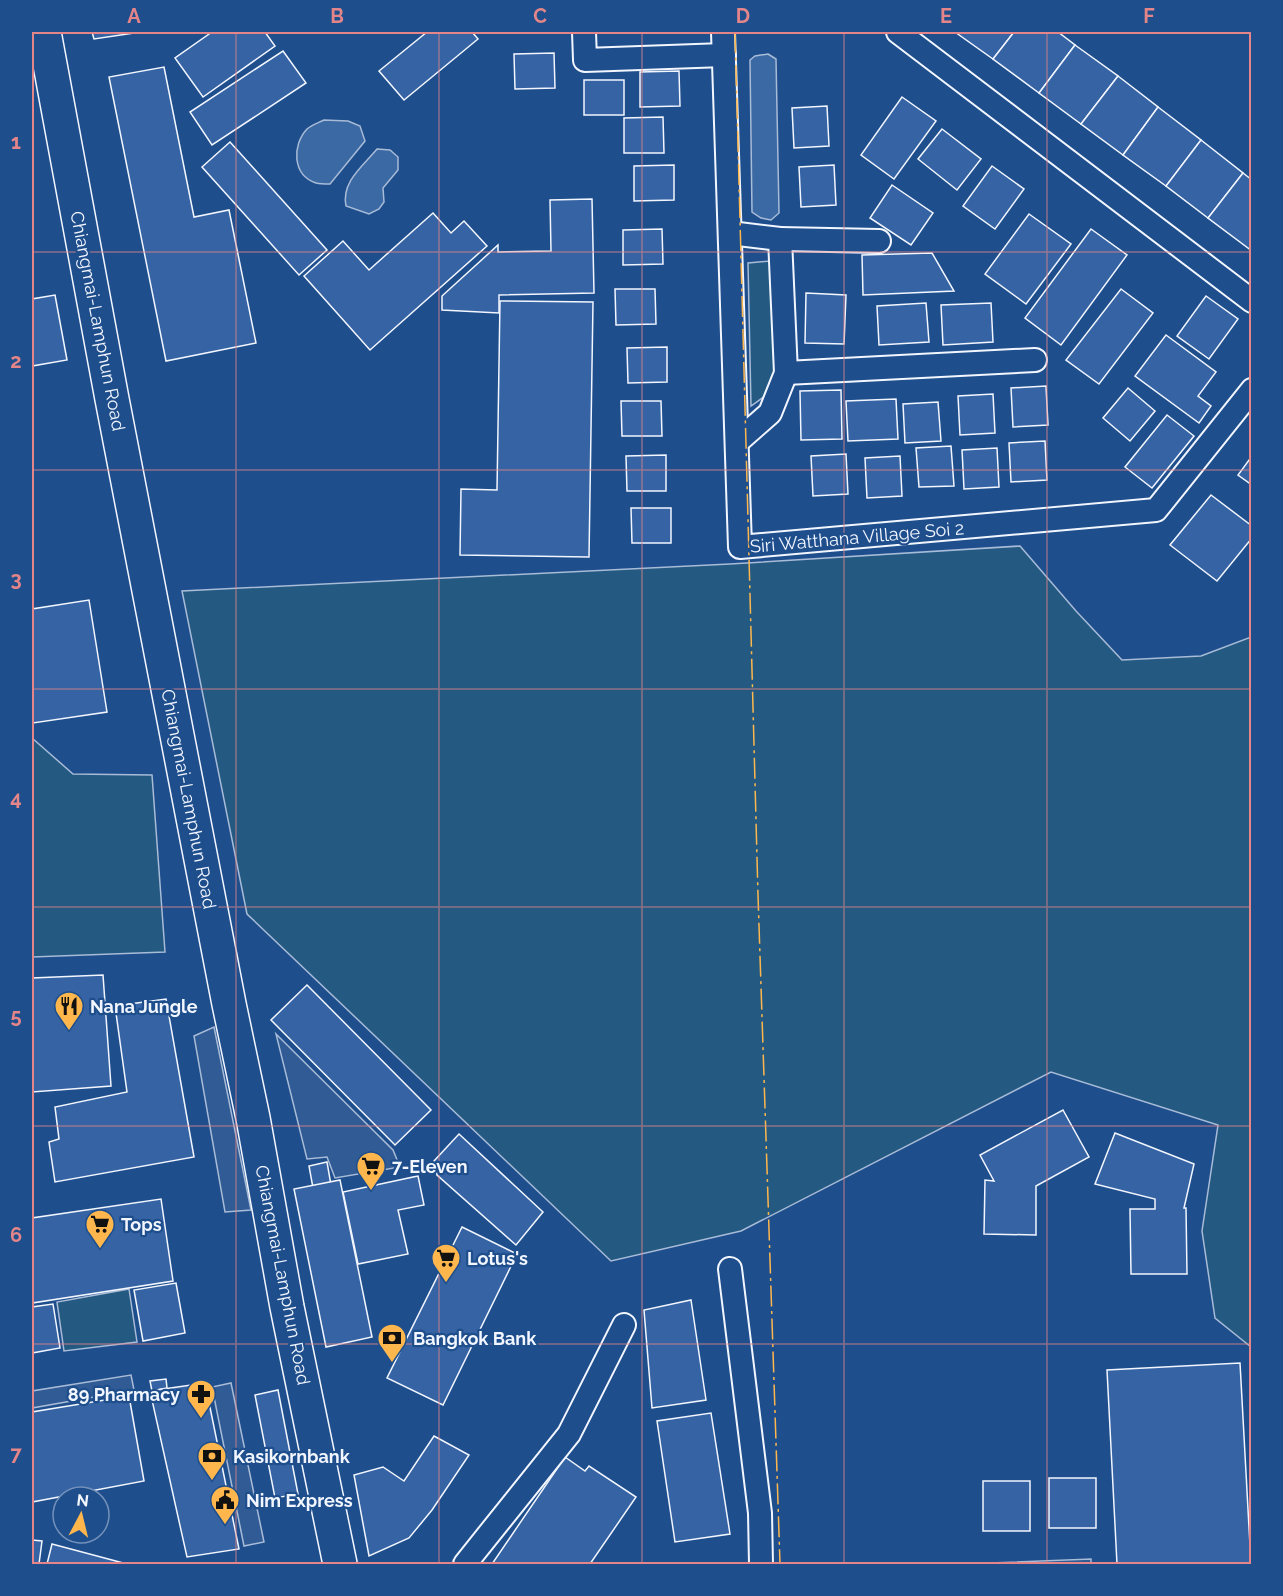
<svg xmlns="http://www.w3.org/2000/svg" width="1283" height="1596" font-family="Raleway,sans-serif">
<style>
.green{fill:#245a82;stroke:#a8bbd7;stroke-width:1.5}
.parking{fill:#305b95;stroke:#a8bbd7;stroke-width:1.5}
.water{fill:#3b69a3;stroke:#a8bbd7;stroke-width:1.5}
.building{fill:#3563a3;stroke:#f2f6ff;stroke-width:1.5}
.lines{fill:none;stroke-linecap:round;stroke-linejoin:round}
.minor-casing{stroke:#f2f6ff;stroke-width:26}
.secondary-casing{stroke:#f2f6ff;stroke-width:36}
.minor{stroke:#1f4e8c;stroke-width:22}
.secondary{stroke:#1f4e8c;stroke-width:33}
.power{stroke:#ffb74d;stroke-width:1.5;stroke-dasharray:21 4.5 3 4.5;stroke-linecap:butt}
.grid{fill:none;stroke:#e38589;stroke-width:1.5;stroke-opacity:0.55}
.labels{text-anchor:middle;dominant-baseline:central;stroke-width:4.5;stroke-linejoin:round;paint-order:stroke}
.street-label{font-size:18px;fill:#f2f6ff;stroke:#1f4e8c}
.poi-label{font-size:18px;font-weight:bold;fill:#f2f6ff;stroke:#1f4e8c;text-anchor:start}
.neatline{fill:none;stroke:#e38589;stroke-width:2}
.grid-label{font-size:20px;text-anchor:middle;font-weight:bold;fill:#e38589}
</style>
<rect width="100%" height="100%" fill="#1f4e8c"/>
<g class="green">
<path d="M770 261 775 389 751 406 748 263Z"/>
<path d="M1020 546 1076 611 1122 660 1201 656 1251 637V1347L1215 1318 1202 1231 1218 1125 1051 1072 741 1231 611 1261 247 914 182 591 730 564Z"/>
<path d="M32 738 73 774 152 775 165 952 32 957Z"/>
<path d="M129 1289 137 1342 64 1351 57 1302Z"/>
</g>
<g class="parking">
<path d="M214 1027 251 1210 225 1212 194 1036Z"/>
<path d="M276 1034 393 1150 400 1167 335 1178 327 1157 307 1159Z"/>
<path d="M131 1375 134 1390 32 1408V1391Z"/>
<path d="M231 1383 264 1542 244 1546 212 1387Z"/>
<path d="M1091 1559V1564H991V1563Z"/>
</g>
<g class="water">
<path d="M768 54 776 59 779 213 771 220 761 218 752 212 750 60 755 56Z"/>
<path d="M324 120 348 121 360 126 365 141 330 184C326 184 320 184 316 183 292 175 292 145 307 129 312 125 318 123 324 120Z"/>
<path d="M377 149 390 150 398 157V170L383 188 384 202 379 209 369 214 346 206C341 182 363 166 377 149Z"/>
</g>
<g class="building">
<path d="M92 32H141L94 39Z"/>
<path d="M212 32H265L275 46 203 97 175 58Z"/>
<path d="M427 32H472L478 39 404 100 379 71Z"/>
<path d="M955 32H1014L993 59Z"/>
<path d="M1014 32H1058L1075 45 1039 93 993 59Z"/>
<path d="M1075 45 1118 76 1081 124 1039 93Z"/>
<path d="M283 51 306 83 212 145 190 112Z"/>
<path d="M554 53 555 88 515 89 514 54Z"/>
<path d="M164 67 194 217 229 210 256 343 166 361 109 77Z"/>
<path d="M679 71 680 106 640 107V72Z"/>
<path d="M1118 76 1158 107 1123 155 1081 124Z"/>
<rect x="584" y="80" width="40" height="35"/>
<path d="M902 97 936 121 894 179 861 155Z"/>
<path d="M827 106 829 146 794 148 792 108Z"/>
<path d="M1158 107 1201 140 1166 186 1123 155Z"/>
<path d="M663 117 664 153H624V118Z"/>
<path d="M942 129 981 159 957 190 918 159Z"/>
<path d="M1201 140 1243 173 1208 218 1166 186Z"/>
<path d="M230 142 327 250 299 275 202 167Z"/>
<path d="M674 165V200L634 201V166Z"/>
<path d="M834 165 836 205 801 207 799 167Z"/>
<path d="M992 166 1024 189 995 229 963 206Z"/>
<path d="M1243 173 1252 180V251L1208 218Z"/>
<path d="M892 185 933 213 911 245 870 218Z"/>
<path d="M592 199 594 293 499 295V313L442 310V296L498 245V252L551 251 550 200Z"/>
<path d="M433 213 451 233 464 221 487 246 370 350 304 276 343 241 369 270Z"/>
<path d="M1029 214 1071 244 1026 304 985 274Z"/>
<path d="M662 229 663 264 623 265V230Z"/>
<path d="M1091 229 1127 255 1061 345 1025 318Z"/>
<path d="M932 253 954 291 863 295 862 255Z"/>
<path d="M615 289H655L656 324 616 325Z"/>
<path d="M1121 289 1153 313 1099 384 1066 360Z"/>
<path d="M806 293 846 295 844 344 805 343Z"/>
<path d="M55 295 67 360 32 366V299Z"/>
<path d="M1206 296 1238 319 1209 359 1177 336Z"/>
<path d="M500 301 593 302 589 557 460 555 461 489 497 490Z"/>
<path d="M926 303 929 342 879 345 877 306Z"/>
<path d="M991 303 993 342 943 345 941 305Z"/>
<path d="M1166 335 1216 372 1198 396 1211 406 1199 423 1135 376Z"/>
<path d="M667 347V382L628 383 627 348Z"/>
<path d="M1046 386 1048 425 1013 427 1011 388Z"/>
<path d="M1128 388 1155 411 1130 441 1103 418Z"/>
<path d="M841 390 842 439 801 440 800 391Z"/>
<path d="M993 394 995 433 960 435 958 396Z"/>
<path d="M896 399 898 439 848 441 846 401Z"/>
<path d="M621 401H661L662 436H622Z"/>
<path d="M938 402 941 441 905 443 903 404Z"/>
<path d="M1167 415 1194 436 1152 488 1125 467Z"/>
<path d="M1045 441 1047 480 1011 482 1009 443Z"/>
<path d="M951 446 954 486 919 487 916 448Z"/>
<path d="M997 448 999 487 964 489 962 450Z"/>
<path d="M846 454 848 494 813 496 811 456Z"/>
<path d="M666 455V491H627L626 456Z"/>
<path d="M900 456 902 496 867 498 865 458Z"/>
<path d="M1252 456V485L1238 475Z"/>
<path d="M1211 495 1252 526V538L1217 581 1170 545Z"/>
<path d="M631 508H671V543H632Z"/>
<path d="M89 600 107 712 33 723 32 609Z"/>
<path d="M103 975 111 1086 32 1092V978Z"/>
<path d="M307 985 431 1110 395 1145 271 1020Z"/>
<path d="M166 999 194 1157 55 1182 49 1142 59 1139 55 1107 127 1092 115 1006Z"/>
<path d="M1063 1110 1089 1157 1036 1186V1235L984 1234 985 1180 994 1181 980 1155Z"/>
<path d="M1115 1133 1194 1164 1184 1208H1186L1187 1274H1131L1130 1209H1155V1199L1095 1184Z"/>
<path d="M459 1134 543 1212 516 1245 437 1175 434 1161Z"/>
<path d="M327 1162 331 1185 313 1188 309 1166Z"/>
<path d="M418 1176 424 1205 398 1210 408 1254 358 1264 343 1192Z"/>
<path d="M340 1180 372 1337 326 1347 294 1189Z"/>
<path d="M161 1199 173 1281 32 1303V1218Z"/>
<path d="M462 1227 517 1254 443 1405 387 1378Z"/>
<path d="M176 1283 185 1333 143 1341 134 1290Z"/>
<path d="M691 1300 706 1400 652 1408 644 1310Z"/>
<path d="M53 1304 60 1348 32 1353V1307Z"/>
<path d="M1240 1363 1251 1564H1117L1107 1370Z"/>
<path d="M166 1379 167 1388 152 1391 150 1381Z"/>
<path d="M205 1383 239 1549 187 1557 150 1391Z"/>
<path d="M278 1390 298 1494 275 1498 255 1395Z"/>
<path d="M129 1396 144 1481 32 1502V1412Z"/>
<path d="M711 1413 730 1534 675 1542 657 1421Z"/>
<path d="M434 1436 469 1455 432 1510 409 1538 369 1556 354 1475 383 1467 404 1481Z"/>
<path d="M565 1457 585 1471 589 1466 636 1497 590 1564H492Z"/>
<rect x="1049" y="1478" width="47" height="50"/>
<rect x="983" y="1481" width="47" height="50"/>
<path d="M32 1540 42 1541 39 1564H32Z"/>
<path d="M52 1544 127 1564H47Z"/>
</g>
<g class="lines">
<g class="minor-casing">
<g id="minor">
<path d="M584 32 585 60 724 55"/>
<path d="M723 32 740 547 1156 510 1252 390"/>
<path d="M898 32 1252 301"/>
<path d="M730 233 780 239 786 373 770 413 737 442"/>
<path d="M780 239 879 241"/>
<path d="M786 373 1035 360"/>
<path d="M730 1269 760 1513 761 1564"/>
<path d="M465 1564 569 1434 624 1325"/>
</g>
</g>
<g class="secondary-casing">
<path id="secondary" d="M44 32 112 399 229 1004 253 1118 287 1307 340 1564"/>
</g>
<use href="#minor" class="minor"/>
<use href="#secondary" class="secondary"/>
<path class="power" d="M735 32 758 895 780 1564"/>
</g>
<path class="grid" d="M236 32V1564M439 32V1564M642 32V1564M844 32V1564M1047 32V1564M32 252H1252M32 470H1252M32 689H1252M32 907H1252M32 1126H1252M32 1344H1252"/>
<defs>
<g id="restaurant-pin" transform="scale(1.5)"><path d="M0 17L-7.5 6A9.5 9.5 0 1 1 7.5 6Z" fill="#ffb74d" stroke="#1f4e8c"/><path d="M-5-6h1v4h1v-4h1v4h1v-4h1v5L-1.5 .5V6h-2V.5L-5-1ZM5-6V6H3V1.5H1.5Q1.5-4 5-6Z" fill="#111"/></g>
<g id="supermarket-pin" transform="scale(1.5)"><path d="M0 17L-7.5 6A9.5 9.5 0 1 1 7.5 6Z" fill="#ffb74d" stroke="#1f4e8c"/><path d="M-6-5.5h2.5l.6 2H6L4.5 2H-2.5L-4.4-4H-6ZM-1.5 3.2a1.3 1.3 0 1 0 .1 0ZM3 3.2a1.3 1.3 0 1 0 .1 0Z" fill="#111"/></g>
<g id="bank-pin" transform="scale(1.5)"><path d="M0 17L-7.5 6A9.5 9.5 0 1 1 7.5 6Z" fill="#ffb74d" stroke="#1f4e8c"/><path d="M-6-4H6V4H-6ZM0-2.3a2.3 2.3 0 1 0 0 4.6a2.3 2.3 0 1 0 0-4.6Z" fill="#111"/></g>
<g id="pharmacy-pin" transform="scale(1.5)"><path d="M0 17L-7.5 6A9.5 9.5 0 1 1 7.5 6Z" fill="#ffb74d" stroke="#1f4e8c"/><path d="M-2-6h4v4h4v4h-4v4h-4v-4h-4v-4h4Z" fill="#111"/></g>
<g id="civic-pin" transform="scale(1.5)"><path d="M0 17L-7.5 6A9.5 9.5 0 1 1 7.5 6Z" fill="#ffb74d" stroke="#1f4e8c"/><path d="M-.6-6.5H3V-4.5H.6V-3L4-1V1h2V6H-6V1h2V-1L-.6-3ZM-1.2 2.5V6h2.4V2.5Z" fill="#111"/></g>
</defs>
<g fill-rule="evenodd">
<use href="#restaurant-pin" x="69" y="1006"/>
<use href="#supermarket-pin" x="371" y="1166"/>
<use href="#supermarket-pin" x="100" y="1224"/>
<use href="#supermarket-pin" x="446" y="1258"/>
<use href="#bank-pin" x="392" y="1338"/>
<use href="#pharmacy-pin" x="201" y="1394"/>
<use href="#bank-pin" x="212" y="1456"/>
<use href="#civic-pin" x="225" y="1500"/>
</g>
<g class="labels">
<g class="street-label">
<text transform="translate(98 321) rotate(79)">Chiangmai-Lamphun Road</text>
<text transform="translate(857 537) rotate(-5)">Siri Watthana Village Soi 2</text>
<text transform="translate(189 799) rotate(79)">Chiangmai-Lamphun Road</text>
<text transform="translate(283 1275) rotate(79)">Chiangmai-Lamphun Road</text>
</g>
<g class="poi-label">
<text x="90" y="1006">Nana Jungle</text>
<text x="392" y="1166">7-Eleven</text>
<text x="121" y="1224">Tops</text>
<text x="467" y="1258">Lotus's</text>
<text x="413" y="1338">Bangkok Bank</text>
<text x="180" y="1394" text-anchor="end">89 Pharmacy</text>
<text x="233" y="1456">Kasikornbank</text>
<text x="246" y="1500">Nim Express</text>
</g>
</g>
<rect width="1283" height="1596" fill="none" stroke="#1f4e8c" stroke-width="66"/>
<g transform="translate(81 1515) rotate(7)"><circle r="28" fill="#1f4e8c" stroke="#7391ba" stroke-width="1.5"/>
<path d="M0-4.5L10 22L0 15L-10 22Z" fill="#ffb74d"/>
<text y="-9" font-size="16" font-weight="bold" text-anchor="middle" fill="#f2f6ff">N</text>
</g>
<rect x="33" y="33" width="1217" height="1530" class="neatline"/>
<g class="grid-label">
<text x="134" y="23">A</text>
<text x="337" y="23">B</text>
<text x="540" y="23">C</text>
<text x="743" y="23">D</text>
<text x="946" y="23">E</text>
<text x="1149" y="23">F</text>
<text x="16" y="149">1</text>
<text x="16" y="368">2</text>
<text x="16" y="586">3</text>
<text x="16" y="805">4</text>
<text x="16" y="1023">5</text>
<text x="16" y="1242">6</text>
<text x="16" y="1461">7</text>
</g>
</svg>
